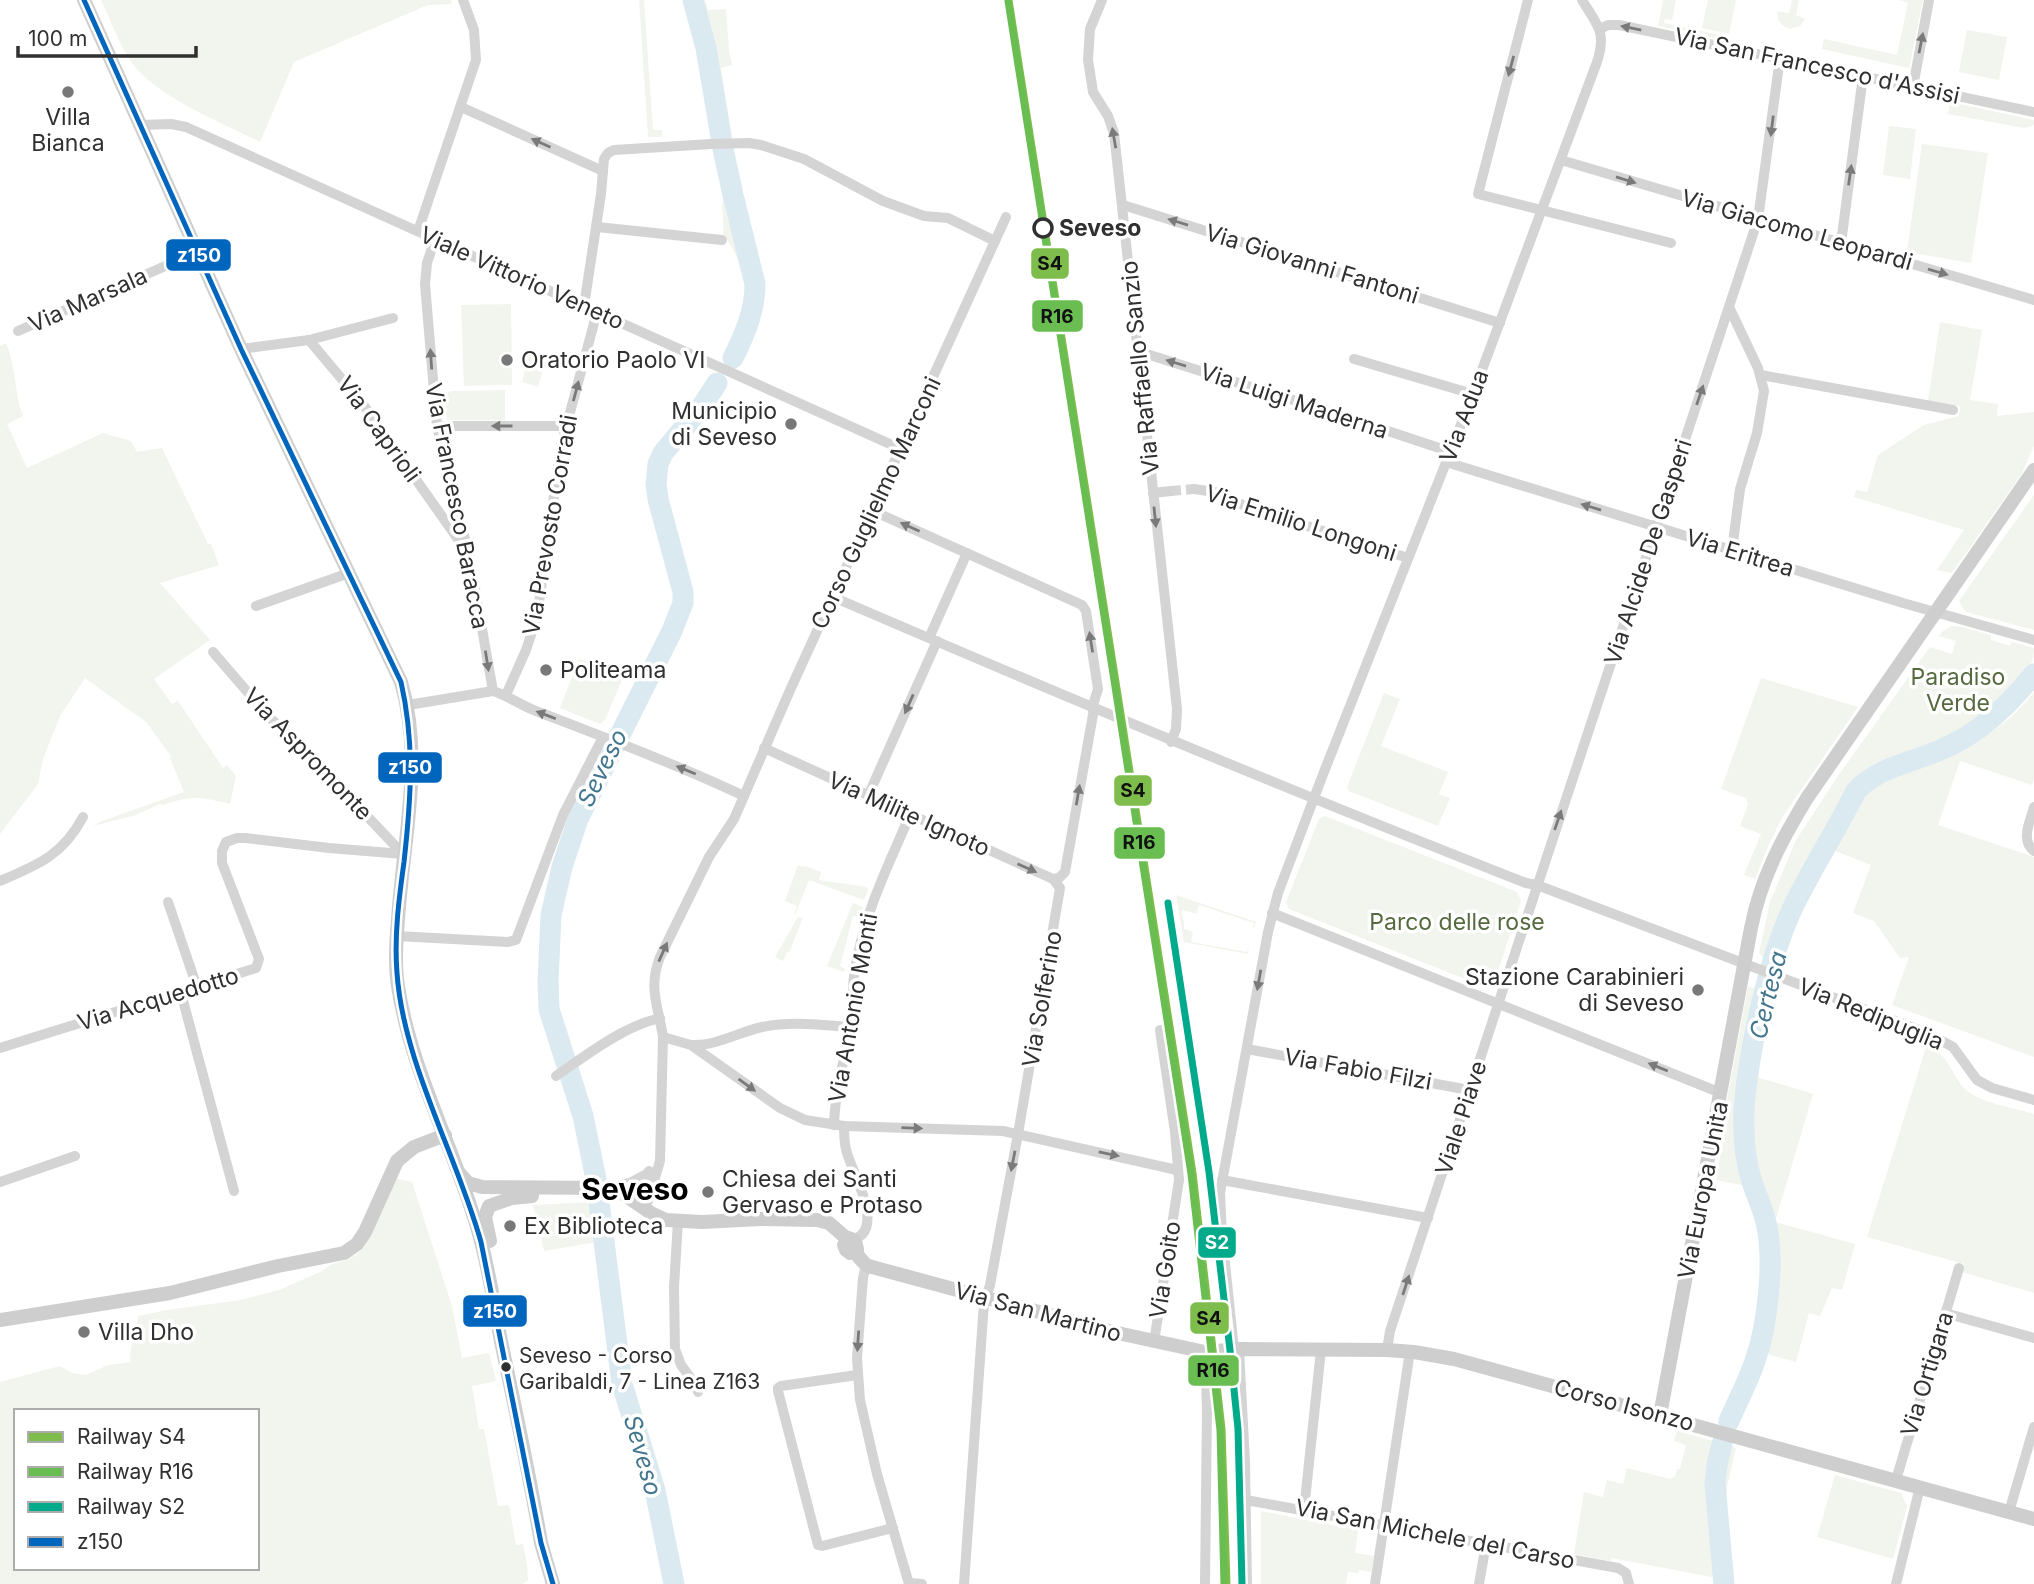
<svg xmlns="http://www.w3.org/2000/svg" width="2034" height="1584" font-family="Inter,sans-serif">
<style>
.green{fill:#f2f5ed;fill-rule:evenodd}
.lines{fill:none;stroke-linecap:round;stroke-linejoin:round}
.river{stroke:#dbeaf1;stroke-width:21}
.street-tunnel{stroke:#d6d6d6;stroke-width:10;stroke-dasharray:10 5;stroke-linecap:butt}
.street{stroke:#d4d4d4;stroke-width:10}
.secondary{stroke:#cecece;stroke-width:14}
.bus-1-casing{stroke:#fff;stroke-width:10}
.bus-1{stroke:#0065bd;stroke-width:5}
.rail-1-casing{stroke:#fff;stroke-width:12}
.rail-2-casing{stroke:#fff;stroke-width:12}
.rail-3-casing{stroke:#fff;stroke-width:12}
.rail-1{stroke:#7ebd4c;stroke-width:7}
.rail-2{stroke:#69bd51;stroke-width:7}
.rail-3{stroke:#00aa8a;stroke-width:7}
.oneway{fill:#7a7a7a}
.poi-dot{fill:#787878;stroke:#fff;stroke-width:2.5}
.stop-dot{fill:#fff;stroke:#303030;stroke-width:3.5}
.bus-dot{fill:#303030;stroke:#fff;stroke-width:2.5}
.labels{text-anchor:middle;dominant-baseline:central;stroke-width:7;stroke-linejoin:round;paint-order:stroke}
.bus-label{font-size:21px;fill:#303030;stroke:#fff;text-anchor:start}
.street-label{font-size:23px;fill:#303030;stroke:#fff}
.poi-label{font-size:23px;fill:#303030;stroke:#fff;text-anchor:start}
.stop-label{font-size:23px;font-weight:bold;fill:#303030;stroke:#fff;text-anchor:start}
.park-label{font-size:23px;fill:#566a3f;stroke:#fff}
.water-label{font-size:24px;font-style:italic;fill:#42768e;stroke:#fff}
.district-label{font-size:30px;font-weight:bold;fill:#000;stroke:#fff}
.line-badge{stroke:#fff;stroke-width:2.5}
.badge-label{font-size:19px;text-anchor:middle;font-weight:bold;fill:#fff}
.pale-badge-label{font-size:19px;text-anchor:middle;font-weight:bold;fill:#111}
</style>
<rect width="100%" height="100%" fill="#fff"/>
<g class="green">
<path d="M101 0H451L452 4 428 5 294 62 260 142C221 122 158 98 132 63 119 44 111 21 101 0Z"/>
<path d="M639 0H644L653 130H662L663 137H648Z"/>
<path d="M702 0H705L708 10 726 9 729 51 732 65 721 68 732 137H730L714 50Z"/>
<path d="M1663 0H1676L1672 20 1665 19 1664 23 1725 36 1724 40 1658 26Z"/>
<path d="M1708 0H1736L1729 34 1702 28Z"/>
<path d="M1792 0H1799L1796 15 1805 19 1800 26 1790 29 1782 25 1778 19 1777 11 1789 13Z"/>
<path d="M1899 0H1923L1909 68 1822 49 1824 39 1897 55 1908 3Z"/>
<path d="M1967 30 2007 37 1999 80 1959 72Z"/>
<path d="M1950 102 2034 120V125L2024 128 1948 114Z"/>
<path d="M1889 126 1916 129 1910 179 1883 175Z"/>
<path d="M1922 144 1988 153 1971 263 1907 252Z"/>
<path d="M725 195 743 274 738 259 725 235 723 234C725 220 719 208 725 195Z"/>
<path d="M511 304 512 385 464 386 461 305Z"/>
<path d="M1940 322 1982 330 1970 400 1998 404 1997 416 2034 412V446L2021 475 1952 573 1937 570 1964 530 1854 497 1856 490 1867 492 1878 455 1924 425 1959 416 1960 406 1928 401Z"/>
<path d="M6 343C16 366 14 393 23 416L7 424 27 468 103 433 131 441 137 452 162 448 208 544H211L219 565 160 583 210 640 154 679 172 704 178 701 223 768 227 765 236 776 230 804C200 797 193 795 163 805L160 804 136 815 93 826 102 821 184 792 170 758 171 756 146 722 85 678 60 716 43 759 38 784 0 834V346Z"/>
<path d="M529 353 546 357 538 387 522 382Z"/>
<path d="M505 390V420H447L444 393 453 391Z"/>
<path d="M2034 495V630L1966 612 1959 601Z"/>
<path d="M1952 626 1963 627 1991 635V640L2010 646 2012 642 2034 648C2034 666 2026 672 2015 685 1992 712 1966 730 1933 745 1900 760 1868 762 1846 794L1787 906 1770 960 1763 958 1759 953 1770 902 1796 840 1838 776 1930 647 1952 654 1956 641 1939 636 1943 631Z"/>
<path d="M579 659 624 675 605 720 600 724 560 708Z"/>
<path d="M1761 678 1858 707 1783 816 1769 844 1755 879 1744 875 1761 834 1740 826 1748 805 1746 798 1721 789Z"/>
<path d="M2034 692V777L2032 785 1960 761 1938 825 2034 857V1057L1892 1005 1909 957 1900 958 1874 921 1853 913 1871 865 1833 850C1845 823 1854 795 1881 779 1939 757 1994 745 2034 692Z"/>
<path d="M1384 693 1400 699 1381 746 1448 772 1439 794 1450 798 1438 826 1349 791 1347 787Z"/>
<path d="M1325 816 1517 892 1521 901 1494 983 1485 987 1289 909 1286 902 1319 819Z"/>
<path d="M798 865 804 867 805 866 821 872 819 880 867 887 868 890 864 900 809 880 795 915H794L797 906 785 901Z"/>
<path d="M1176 895 1256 922 1252 932 1254 923 1199 905 1196 914 1183 910 1181 914 1183 915 1182 919 1184 920V929L1193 932 1191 942 1247 952 1249 944 1248 954 1184 942Z"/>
<path d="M853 903 863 907 860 917 853 916 840 966 845 969 844 972 827 966Z"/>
<path d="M798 917 803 918 789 953 787 952 783 961 775 957Z"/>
<path d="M1748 986 1758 990C1750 1033 1740 1077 1739 1121 1738 1142 1742 1165 1746 1186L1716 1180 1726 1122 1723 1121Z"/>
<path d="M1927 1044C1951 1057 1950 1074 1966 1090 1980 1103 2015 1108 2034 1114V1293L1962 1272 1964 1264 1867 1237Z"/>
<path d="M1754 1076 1813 1094 1775 1222 1855 1244 1842 1290 1832 1288 1820 1316 1809 1313 1796 1362 1763 1353C1768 1313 1780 1269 1772 1229 1770 1215 1763 1202 1759 1188 1747 1152 1745 1113 1754 1076Z"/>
<path d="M393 1178 412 1182 452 1306 462 1358 489 1353 496 1381 472 1386 479 1429H484L498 1506 509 1505 516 1545 523 1544 527 1564 528 1580 523 1584H0V1382L60 1366 72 1373 86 1375 108 1365 131 1362 130 1355 138 1316 167 1310 241 1300 279 1290 320 1272 332 1264 347 1260 357 1254 365 1246ZM16 1411H257V1568H16Z"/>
<path d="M591 1202 597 1242 544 1251 533 1205Z"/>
<path d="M1677 1431 1717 1442C1702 1493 1718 1534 1720 1584H1717V1578L1612 1558 1611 1561 1574 1554 1584 1492 1603 1497 1607 1480 1623 1484 1627 1468 1670 1479 1675 1476 1677 1469H1680L1686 1445 1674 1441Z"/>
<path d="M1730 1446 1736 1448 1727 1487 1726 1538 1722 1486Z"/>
<path d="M1835 1475 1901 1493 1907 1506 1893 1559 1817 1537Z"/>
<path d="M1261 1511 1358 1530 1355 1553 1374 1556 1371 1572 1359 1570 1358 1573 1348 1572 1346 1584H1261Z"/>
</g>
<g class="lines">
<g class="river">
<path d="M693 0 706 48 721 137"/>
<path d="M723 149 733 195 755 284C755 311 745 334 733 358"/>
<path d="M596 1179 583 1116 549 1009 548 981 551 915 562 867 578 819 672 631 683 603V592L658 499 656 484 658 464 663 453 703 405 717 383"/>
<path d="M599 1202 622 1384 655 1490 674 1584"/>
<path d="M1729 1421C1738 1400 1749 1380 1756 1358 1768 1323 1774 1262 1767 1227 1764 1211 1757 1197 1752 1182 1744 1158 1743 1132 1744 1108 1749 1048 1769 956 1795 903 1814 865 1837 829 1856 791 1877 768 1910 763 1938 751 1978 735 2007 707 2034 674"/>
<path d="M1722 1444 1717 1465 1715 1484 1724 1584"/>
</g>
<path class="street-tunnel" d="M1171 491 1194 489"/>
<g class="street">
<path d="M1102 0 1090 29 1088 60 1093 92 1108 116 1114 133 1177 709 1176 729 1171 742"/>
<path d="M1528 0 1478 194 1671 243"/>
<path d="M1600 29 1608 25H1619L2034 112"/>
<path d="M1913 87 1929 0"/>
<path d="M461 107 603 171"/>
<path d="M140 125 171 124 186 127 901 449"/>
<path d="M1561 160 2034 300"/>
<path d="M1123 205 1500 323"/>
<path d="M597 227 722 240"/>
<path d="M418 231 476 60 474 30 463 0"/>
<path d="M435 239 427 263 425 284 437 426 469 555 493 691"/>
<path d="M1841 243 1863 76"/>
<path d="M584 306 601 194 604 159 608 153 614 150 711 144 749 143 761 145 804 159 883 201 924 216 948 218 995 241"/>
<path d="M1729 307 1758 368 1764 391 1757 433 1740 489 1732 550"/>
<path d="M18 331 197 252"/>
<path d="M309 340 362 403 465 549"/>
<path d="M241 349 309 340 393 318"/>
<path d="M1137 351 1331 412 1451 452"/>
<path d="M1354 359 1473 394"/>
<path d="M1761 375 1953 410"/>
<path d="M437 426H566"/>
<path d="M1446 462 1903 603 2034 640"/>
<path d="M1194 489 1215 492 1247 507 1408 558"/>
<path d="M1153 493 1171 491"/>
<path d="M873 511 1082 605 1086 611 1098 689 1092 708"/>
<path d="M833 597C1063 696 1293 792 1526 883L1537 885 1927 1033 1953 1047 1977 1080 1992 1088 2034 1100"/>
<path d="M256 606 349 573"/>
<path d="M929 638 967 553"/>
<path d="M213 652 269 717 307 753 403 854"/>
<path d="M506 695 526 650 537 617 561 446 597 312"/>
<path d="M408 705 493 691C509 696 520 705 536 711 606 738 676 764 744 796"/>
<path d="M764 748 1053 879 1060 888 1018 1134 990 1285 984 1303 964 1584"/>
<path d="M868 796 937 641"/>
<path d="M2034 807C2030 822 2020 840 2034 851"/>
<path d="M1053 879 1059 878 1065 872 1094 709"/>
<path d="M0 881C38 865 63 855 83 817"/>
<path d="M168 902 197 987"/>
<path d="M1272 913 1721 1093"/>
<path d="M397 936 508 942 516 940 563 815 603 737"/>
<path d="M181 993 234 1191"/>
<path d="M663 1037C658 1005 648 988 660 957L709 857 734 819 791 688 1006 217"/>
<path d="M693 1045C716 1046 739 1032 762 1027 792 1021 820 1025 850 1027"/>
<path d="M0 1048 256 968 259 959 222 863V851L226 842 237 838H245L329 848 403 854"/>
<path d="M1247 1049 1469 1090"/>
<path d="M556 1076C588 1054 622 1027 660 1018"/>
<path d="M834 1125C835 1089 846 1054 852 1019 854 1005 852 991 854 976 862 918 887 868 910 815"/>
<path d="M844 1126C844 1135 844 1144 847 1153 852 1172 888 1232 851 1240"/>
<path d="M649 1171 634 1195 635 1201 639 1205H644L648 1201 660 1161 663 1037 691 1045 780 1108 805 1120 844 1126 1003 1131 1177 1170"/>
<path d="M1222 1180 1428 1218"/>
<path d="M0 1182 75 1156"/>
<path d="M610 1187 630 1183 645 1175"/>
<path d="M678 1221 674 1287 675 1349 681 1365 696 1385 698 1392"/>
<path d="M866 1265 863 1278 857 1358 860 1400 877 1474 909 1584"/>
<path d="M1945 1313 2034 1338"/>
<path d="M1154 1342 1179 1180 1175 1132 1160 1030"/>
<path d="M1234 1349 1222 1235 1220 1193 1268 932 1278 893 1322 777 1473 394 1597 62C1607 31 1597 25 1582 0"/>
<path d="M1239 1349 1245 1462 1247 1584"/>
<path d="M1387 1350 1390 1331 1758 219 1780 58"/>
<path d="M857 1375 781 1386 778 1388V1391L818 1545 822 1546 893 1528"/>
<path d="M1896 1480 1959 1268"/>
<path d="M1246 1500 1618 1568 1626 1573 1629 1584"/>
<path d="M1304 1510 1321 1350"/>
<path d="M2009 1512 2034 1427"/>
<path d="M909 1583 922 1584"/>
<path d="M1205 1584 1207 1409 1205 1352"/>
<path d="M1375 1584 1410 1351"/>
<path d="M1479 1584 1486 1544"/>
<path d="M1896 1584 1920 1487"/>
</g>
<g class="secondary">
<path d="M84 0 241 349 401 682C423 756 405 832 399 907 397 933 394 960 398 986 410 1068 454 1148 477 1227 489 1266 494 1307 502 1346 516 1412 530 1477 541 1543L553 1584"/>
<path d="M459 1173 468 1183 482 1187 610 1188 619 1191 651 1213 666 1220 702 1222 761 1219 817 1220 829 1223 845 1237 854 1240 855 1241 857 1249 850 1253 846 1250 844 1245 847 1241 851 1240"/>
<path d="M490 1241 485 1217 489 1206 512 1198 532 1196"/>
<path d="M858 1256 866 1265 872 1267 1113 1332 1205 1352 1239 1349 1387 1350 1414 1352 1454 1359 2034 1519"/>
<path d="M0 1320 170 1293 278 1266 344 1253 357 1244 365 1232 397 1161 414 1147 445 1135"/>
<path d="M1660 1415 1751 928C1761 878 1781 841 1807 798L2034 470"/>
</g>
<g class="bus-1-casing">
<path id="bus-1" d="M84 0 241 349 401 682C415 744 411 799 404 862 399 898 394 936 397 973 403 1062 457 1156 481 1242L541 1543 553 1584"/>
</g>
<use href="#bus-1" class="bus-1"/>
<g class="rail-1-casing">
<path id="rail-1" d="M1009 0 1193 1173 1222 1429 1227 1584"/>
</g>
<g class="rail-2-casing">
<path id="rail-2" d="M1008 1 1191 1174 1220 1430 1224 1584"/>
</g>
<g class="rail-3-casing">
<path id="rail-3" d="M1168 903 1209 1172 1230 1350 1238 1429 1242 1584"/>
</g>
<use href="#rail-1" class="rail-1"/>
<use href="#rail-2" class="rail-2"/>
<use href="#rail-3" class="rail-3"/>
</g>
<defs><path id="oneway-solid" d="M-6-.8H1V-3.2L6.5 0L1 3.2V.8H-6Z" transform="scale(1.75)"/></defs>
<g class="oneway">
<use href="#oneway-solid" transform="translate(1631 28) rotate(-168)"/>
<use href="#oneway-solid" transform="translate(1921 43) rotate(-79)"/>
<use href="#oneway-solid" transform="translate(1511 66) rotate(105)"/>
<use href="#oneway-solid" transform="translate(1772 126) rotate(97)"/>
<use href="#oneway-solid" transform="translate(1114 138) rotate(-100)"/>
<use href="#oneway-solid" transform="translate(541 143) rotate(-156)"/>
<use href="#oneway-solid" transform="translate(1850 175) rotate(-82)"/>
<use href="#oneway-solid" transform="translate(1626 180) rotate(17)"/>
<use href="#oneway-solid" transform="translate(1178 222) rotate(-163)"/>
<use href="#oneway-solid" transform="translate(1938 272) rotate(16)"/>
<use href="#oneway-solid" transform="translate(431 359) rotate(-94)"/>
<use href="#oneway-solid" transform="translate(1176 363) rotate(-163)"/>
<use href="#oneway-solid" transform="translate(576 391) rotate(-75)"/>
<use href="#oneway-solid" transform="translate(1700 395) rotate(-71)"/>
<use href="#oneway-solid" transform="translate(502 426) rotate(180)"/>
<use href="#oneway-solid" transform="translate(1591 507) rotate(-163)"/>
<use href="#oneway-solid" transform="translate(1155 517) rotate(84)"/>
<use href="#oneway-solid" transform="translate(910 527) rotate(-156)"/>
<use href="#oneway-solid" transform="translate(1091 642) rotate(-99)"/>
<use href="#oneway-solid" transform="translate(487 661) rotate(81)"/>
<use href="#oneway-solid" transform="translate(909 704) rotate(114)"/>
<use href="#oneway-solid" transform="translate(546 715) rotate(-159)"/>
<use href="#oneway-solid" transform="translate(686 770) rotate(-158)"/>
<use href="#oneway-solid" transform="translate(1078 795) rotate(-80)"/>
<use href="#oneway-solid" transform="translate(1558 820) rotate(-71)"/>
<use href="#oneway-solid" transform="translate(1027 868) rotate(24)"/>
<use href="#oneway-solid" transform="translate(663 952) rotate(-66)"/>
<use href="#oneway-solid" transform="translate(1259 980) rotate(100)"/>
<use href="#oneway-solid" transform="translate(1658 1067) rotate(-158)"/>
<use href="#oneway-solid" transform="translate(747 1085) rotate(36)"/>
<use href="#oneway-solid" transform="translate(912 1128) rotate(2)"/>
<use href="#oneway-solid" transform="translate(1109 1154) rotate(12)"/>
<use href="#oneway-solid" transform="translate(1013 1161) rotate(101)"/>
<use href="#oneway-solid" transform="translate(1406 1285) rotate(-72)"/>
<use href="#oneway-solid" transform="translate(858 1341) rotate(94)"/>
</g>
<g class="poi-dot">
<circle cx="68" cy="92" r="7"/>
<circle cx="507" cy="360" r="7"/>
<circle cx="791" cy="424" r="7"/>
<circle cx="546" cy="670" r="7"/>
<circle cx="1698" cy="990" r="7"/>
<circle cx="708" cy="1192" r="7"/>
<circle cx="510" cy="1226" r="7"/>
<circle cx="84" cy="1332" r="7"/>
</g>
<circle class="stop-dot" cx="1043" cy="228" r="9"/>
<circle class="bus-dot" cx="506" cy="1367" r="6"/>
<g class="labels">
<g class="bus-label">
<text x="519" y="1355">Seveso - Corso<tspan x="519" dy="26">Garibaldi, 7 - Linea Z163</tspan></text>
</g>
<g class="street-label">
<text transform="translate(1817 66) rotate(12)">Via San Francesco d'Assisi</text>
<text transform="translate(1797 230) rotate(16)">Via Giacomo Leopardi</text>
<text transform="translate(1312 264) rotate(17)">Via Giovanni Fantoni</text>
<text transform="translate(522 278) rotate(24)">Viale Vittorio Veneto</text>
<text transform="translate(88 300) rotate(-24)">Via Marsala</text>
<text transform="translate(1140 368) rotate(-96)">Via Raffaello Sanzio</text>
<text transform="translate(1294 401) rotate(18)">Via Luigi Maderna</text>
<text transform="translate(1464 416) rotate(-69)">Via Adua</text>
<text transform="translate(379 429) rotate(54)">Via Caprioli</text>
<text transform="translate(876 503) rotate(-65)">Corso Guglielmo Marconi</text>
<text transform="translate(457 506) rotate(79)">Via Francesco Baracca</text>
<text transform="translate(1301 523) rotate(18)">Via Emilio Longoni</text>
<text transform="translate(550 525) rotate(-80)">Via Prevosto Corradi</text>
<text transform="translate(1648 552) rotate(-72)">Via Alcide De Gasperi</text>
<text transform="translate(1740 553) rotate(17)">Via Eritrea</text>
<text transform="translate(308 754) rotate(46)">Via Aspromonte</text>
<text transform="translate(909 814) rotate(24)">Via Milite Ignoto</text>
<text transform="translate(158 999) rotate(-17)">Via Acquedotto</text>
<text transform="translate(1042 999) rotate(-80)">Via Solferino</text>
<text transform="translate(853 1008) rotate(-80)">Via Antonio Monti</text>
<text transform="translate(1871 1014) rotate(22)">Via Redipuglia</text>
<text transform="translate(1358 1069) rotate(10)">Via Fabio Filzi</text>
<text transform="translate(1461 1118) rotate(-72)">Viale Piave</text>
<text transform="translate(1703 1190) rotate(-79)">Via Europa Unita</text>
<text transform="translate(1165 1270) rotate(-81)">Via Goito</text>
<text transform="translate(1038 1312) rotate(15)">Via San Martino</text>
<text transform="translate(1927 1374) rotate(-73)">Via Ortigara</text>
<text transform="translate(1624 1405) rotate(15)">Corso Isonzo</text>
<text transform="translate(1435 1534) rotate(11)">Via San Michele del Carso</text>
</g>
<g class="poi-label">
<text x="68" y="117" text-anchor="middle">Villa<tspan x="68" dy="26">Bianca</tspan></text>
<text x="521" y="360">Oratorio Paolo VI</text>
<text x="777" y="411" text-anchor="end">Municipio<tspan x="777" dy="26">di Seveso</tspan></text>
<text x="560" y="670">Politeama</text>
<text x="1684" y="977" text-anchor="end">Stazione Carabinieri<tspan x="1684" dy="26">di Seveso</tspan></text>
<text x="722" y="1179">Chiesa dei Santi<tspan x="722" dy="26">Gervaso e Protaso</tspan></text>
<text x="524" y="1226">Ex Biblioteca</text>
<text x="98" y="1332">Villa Dho</text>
</g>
<g class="stop-label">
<text x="1059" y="228">Seveso</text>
</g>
<g class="park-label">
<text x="1958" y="677">Paradiso<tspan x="1958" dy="26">Verde</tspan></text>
<text x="1457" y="922">Parco delle rose</text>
</g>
<g class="water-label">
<text transform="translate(602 768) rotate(-64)">Seveso</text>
<text transform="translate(1768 995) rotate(-76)">Certesa</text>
<text transform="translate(643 1455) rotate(74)">Seveso</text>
</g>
<g class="district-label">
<text x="635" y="1189">Seveso</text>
</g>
</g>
<g class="line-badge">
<rect x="165" y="238" width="67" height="34" rx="7" fill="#0065bd"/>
<rect x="1030" y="247" width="40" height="33" rx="7" fill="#7ebd4c"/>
<rect x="1031" y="299" width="53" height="34" rx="7" fill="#69bd51"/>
<rect x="377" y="751" width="66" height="33" rx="7" fill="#0065bd"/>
<rect x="1113" y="774" width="40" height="33" rx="7" fill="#7ebd4c"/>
<rect x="1113" y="826" width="53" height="34" rx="7" fill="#69bd51"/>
<rect x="1197" y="1226" width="40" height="33" rx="7" fill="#00aa8a"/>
<rect x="462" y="1294" width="66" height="34" rx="7" fill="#0065bd"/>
<rect x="1189" y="1301" width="41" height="34" rx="7" fill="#7ebd4c"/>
<rect x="1187" y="1354" width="53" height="33" rx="7" fill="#69bd51"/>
</g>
<g class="badge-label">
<text x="199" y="262">z150</text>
<text x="410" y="774">z150</text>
<text x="1217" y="1249">S2</text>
<text x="495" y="1318">z150</text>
</g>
<g class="pale-badge-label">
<text x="1050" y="270">S4</text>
<text x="1057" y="323">R16</text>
<text x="1133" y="797">S4</text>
<text x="1139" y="849">R16</text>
<text x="1209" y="1325">S4</text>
<text x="1213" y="1377">R16</text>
</g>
<rect x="14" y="1409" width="245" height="161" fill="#ffffff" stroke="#acacac" stroke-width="2"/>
<rect x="28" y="1432" width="35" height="10" fill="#7ebd4c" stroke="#acacac" stroke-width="2"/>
<text x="77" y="1444" font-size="21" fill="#303030">Railway S4</text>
<rect x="28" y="1467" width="35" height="10" fill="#69bd51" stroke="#acacac" stroke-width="2"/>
<text x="77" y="1479" font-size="21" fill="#303030">Railway R16</text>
<rect x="28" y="1502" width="35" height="10" fill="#00aa8a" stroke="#acacac" stroke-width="2"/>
<text x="77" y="1514" font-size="21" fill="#303030">Railway S2</text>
<rect x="28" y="1537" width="35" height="10" fill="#0065bd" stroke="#acacac" stroke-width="2"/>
<text x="77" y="1549" font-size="21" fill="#303030">z150</text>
<path d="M18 46v10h178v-10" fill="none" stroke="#303030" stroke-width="3.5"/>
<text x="28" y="46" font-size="21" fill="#303030" stroke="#ffffff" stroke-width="5" paint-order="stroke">100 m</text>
</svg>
